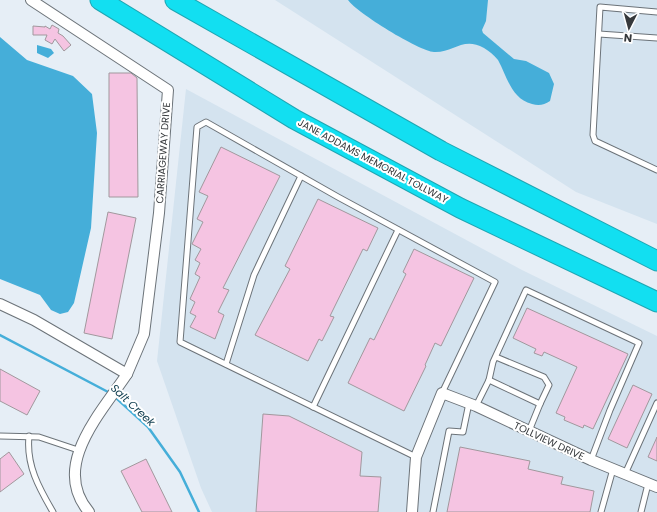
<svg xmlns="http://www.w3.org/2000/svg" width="657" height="512" font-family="Poppins,sans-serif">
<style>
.built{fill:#d4e3ef}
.water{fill:#45aed9}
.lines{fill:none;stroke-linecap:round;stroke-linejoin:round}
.stream{stroke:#45aed9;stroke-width:2.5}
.building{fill:#f5c4e2;stroke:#a1989d}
.service-casing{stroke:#6c7379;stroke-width:7}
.minor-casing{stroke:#6c7379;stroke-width:12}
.motorway-casing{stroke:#1fa5b2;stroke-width:21}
.service{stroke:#fff;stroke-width:5}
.minor{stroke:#fff;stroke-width:10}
.motorway{stroke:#12dff1;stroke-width:19}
.labels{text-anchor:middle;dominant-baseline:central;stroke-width:4;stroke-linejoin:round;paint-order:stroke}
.street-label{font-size:10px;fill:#36393c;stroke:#fff}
.water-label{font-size:11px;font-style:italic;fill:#0e3c4e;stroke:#fff}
</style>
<rect width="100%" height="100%" fill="#e6eef6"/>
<g class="built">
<path d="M275 0H657V224L576 192Z"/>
<path d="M186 89 522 270 657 336V512H212L201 488 157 361Z"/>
</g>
<g class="water">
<path d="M348 0H488L486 21 482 30 483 33 514 59 526 61 549 73 554 84 550 101C544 105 539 106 532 104 511 99 507 76 498 60 494 55 489 51 484 48 463 36 453 53 434 52 419 51 357 13 348 0Z"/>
<path d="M0 37 27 60 73 76 92 94 97 133 91 228 74 303 68 312 60 314 51 310 40 295 0 279Z"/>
<path d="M37 45 51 49 54 53 48 58 37 53Z"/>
</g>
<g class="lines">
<g class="stream">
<path d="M0 335 110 393"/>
<path d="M114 396 148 427 180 472 199 512"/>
</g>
</g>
<g class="building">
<path d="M52 25 59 29 58 33 63 36 71 45 64 51 55 39 52 44 45 40 47 35H33V26L45 27V26L50 29Z"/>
<path d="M109 73H131L137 78 138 197H109Z"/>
<path d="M221 147 280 176 223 288 229 290 218 312 224 315 215 339 190 327 196 316 190 313 195 302 190 299 200 277 195 274 200 263 195 260 201 249 192 244 203 222 197 219 208 196 199 192Z"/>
<path d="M318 199 378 228 367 251 363 249 330 316 334 317 322 341 319 339 308 361 255 335 290 269 285 266Z"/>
<path d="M108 212 136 218 112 339 84 333Z"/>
<path d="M414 249 474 278 441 346 435 343 425 365 426 366 404 411 348 383 370 338 374 340 406 274 403 272Z"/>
<path d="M527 308 628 354 593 429 584 425 583 428 564 420 565 417 556 413 577 367 544 352 542 356 534 353 536 349 513 338Z"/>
<path d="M0 369 40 391 27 415 0 401Z"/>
<path d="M633 385 652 394 627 448 608 439Z"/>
<path d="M263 414 289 416 362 452 360 476 381 477 378 512H256Z"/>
<path d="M657 437V461L648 457Z"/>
<path d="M460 447 530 461 528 469 563 477 561 484 594 491 590 512H447Z"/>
<path d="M9 452 24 474 0 492V459Z"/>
<path d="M146 459 172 512H142L121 471Z"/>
</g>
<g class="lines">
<g class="service-casing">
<g id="service">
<path d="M657 12 600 7 593 135 595 141 657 170"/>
<path d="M599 34 657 38"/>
<path d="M496 357 544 377 549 385 540 404"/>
<path d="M226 364 254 275 301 176"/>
<path d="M489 380 540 404 529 431"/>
<path d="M476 406 489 380 493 362 526 290 639 343 610 410 591 460"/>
<path d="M313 407 398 230"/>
<path d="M0 436 39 437 78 450"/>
<path d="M29 436C26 465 39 488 53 512"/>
<path d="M416 457 180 342 197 127 206 122 338 197 495 282 442 393"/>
<path d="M625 474 657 403"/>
<path d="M433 512 449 431 463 432 469 403"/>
<path d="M601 512 613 469"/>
<path d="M641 512 648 484"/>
</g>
</g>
<g class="minor-casing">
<g id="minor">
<path d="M0 304 34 320 127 374 144 334 159 213 168 90 31 0"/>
<path d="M89 512C50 466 101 413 127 374"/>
<path d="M412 512 416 457 442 393 476 406 591 460 657 487"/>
</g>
</g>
<g class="motorway-casing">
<g id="motorway">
<path d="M100 0 294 119 460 208 657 302"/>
<path d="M175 0 441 151 657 261"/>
</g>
</g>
<use href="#service" class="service"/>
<use href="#minor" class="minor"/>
<use href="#motorway" class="motorway"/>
</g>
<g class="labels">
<g class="street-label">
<text transform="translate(163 153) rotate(-86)">CARRIAGEWAY DRIVE</text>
<text transform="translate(373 161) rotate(28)">JANE ADDAMS MEMORIAL TOLLWAY</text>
<text transform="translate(549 441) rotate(25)">TOLLVIEW DRIVE</text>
</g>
<g class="water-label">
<text transform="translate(133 405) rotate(43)">Salt Creek</text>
</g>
</g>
<g transform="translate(629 28) rotate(186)" stroke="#ffffff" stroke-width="3" paint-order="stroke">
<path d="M0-3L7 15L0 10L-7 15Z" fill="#36393c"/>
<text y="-6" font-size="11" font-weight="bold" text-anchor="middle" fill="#36393c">N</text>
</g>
</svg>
